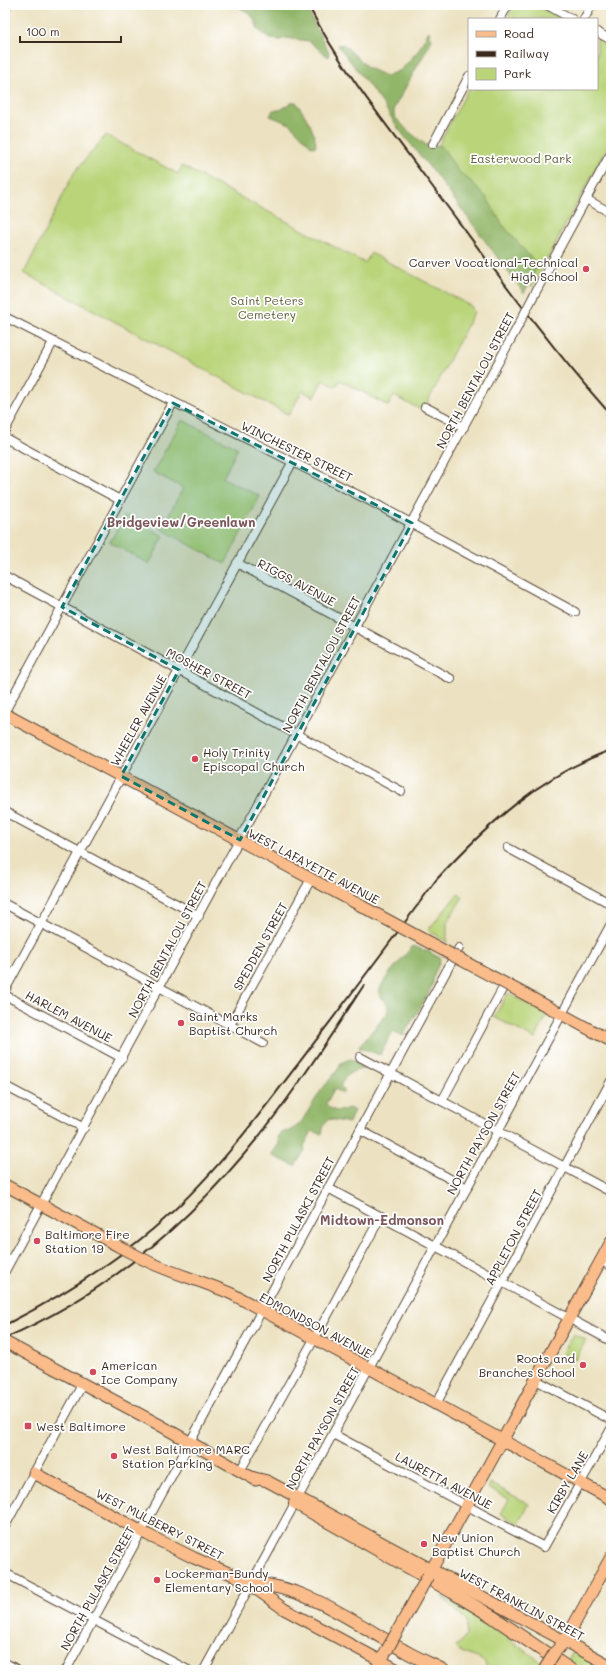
<svg xmlns="http://www.w3.org/2000/svg" width="616" height="1675" font-family="Mali,sans-serif">
<style>
.green{fill:#b9d479;stroke:#7a7f4c}
.forest{fill:#92b669;stroke:#667044}
.lines{fill:none;stroke-linecap:round;stroke-linejoin:round}
.minor-casing{stroke:#564636;stroke-width:10}
.major-casing{stroke:#564636;stroke-width:13}
.highway-casing{stroke:#564636;stroke-width:14}
.minor{stroke:#fff;stroke-width:8}
.major{stroke:#fabc8b;stroke-width:11}
.highway{stroke:#fabc8b;stroke-width:12}
.rail{stroke:#3b2a1e;stroke-width:2}
.minor-bridge-casing{stroke:#564636;stroke-width:10;stroke-linecap:butt}
.major-bridge-casing{stroke:#564636;stroke-width:13;stroke-linecap:butt}
.minor-bridge{stroke:#fff;stroke-width:8}
.major-bridge{stroke:#fabc8b;stroke-width:11}
.marked{fill:#0f766e;fill-opacity:0.2;stroke:#0f766e;stroke-width:3;stroke-dasharray:8 5;stroke-linejoin:round}
.poi-dot{fill:#d1495b;stroke:#fff;stroke-width:1.5}
.labels{text-anchor:middle;dominant-baseline:central;stroke-width:3.5;stroke-linejoin:round;paint-order:stroke}
.park-label{font-size:12px;fill:#615d39;stroke:#fff}
.poi-label{font-size:12px;fill:#3b2a1e;stroke:#fff;text-anchor:start}
.street-label{font-size:12px;fill:#3b2a1e;stroke:#fff}
.neighbourhood-label{font-size:13px;font-weight:bold;fill:#7b575c;stroke:#fff}
</style>
<rect width="100%" height="100%" fill="#fff"/>
<filter id="ink" filterUnits="userSpaceOnUse"><feTurbulence type="fractalNoise" baseFrequency=".025" numOctaves="2"/><feDisplacementMap in="SourceGraphic" scale="8" xChannelSelector="R" yChannelSelector="G"/><feConvolveMatrix kernelMatrix="1 2 1 2 8 2 1 2 1" color-interpolation-filters="sRGB"/></filter>
<filter id="wash" filterUnits="userSpaceOnUse"><feTurbulence type="fractalNoise" baseFrequency=".012" numOctaves="4" result="noise"/><feDisplacementMap in="SourceGraphic" scale="16" xChannelSelector="R" yChannelSelector="G"/><feGaussianBlur stdDeviation="0.9" result="paint"/><feColorMatrix in="noise" values="0 0 0 0 0 0 0 0 0 0 0 0 0 0 0 0 0 1.4 0 .05"/><feComposite in="paint" operator="in"/></filter>
<g filter="url(#wash)">
<rect width="100%" height="100%" fill="#ece2c1"/>
<g class="green">
<path d="M514 5H536L562 19H507Z"/>
<path d="M597 38 611 46V140L532 287 484 222 431 159 469 88 597 89Z"/>
<path d="M106 135 178 174 182 166 365 263 371 253 471 306 474 312 423 411 394 396 388 406 340 380 336 387 323 380 314 397 302 391 289 415 24 273 74 173Z"/>
<path d="M182 420 238 448 223 478 260 496 225 564 161 529 183 488 153 472Z"/>
<path d="M125 515 164 536 149 564 110 542Z"/>
<path d="M458 894 463 897 447 922V942L428 930Z"/>
<path d="M508 993 547 1015 535 1039 494 1017Z"/>
<path d="M573 1334 586 1340 575 1360 562 1353Z"/>
<path d="M490 1483 529 1504 519 1524 501 1514 509 1499 488 1488Z"/>
<path d="M441 1596 483 1621 553 1670H487C487 1654 464 1659 456 1647L466 1636 467 1622Z"/>
<path d="M573 1652 607 1670H571L565 1665Z"/>
</g>
<g class="forest">
<path d="M233 5H305L329 53 328 57 309 41 286 38 280 40 271 39 258 30C256 17 245 8 233 5Z"/>
<path d="M429 31 432 40 394 108V116L408 131 426 145 442 146 457 170 474 184 487 198 502 224 538 266 524 293 439 179 397 127 383 104 338 45 343 44 368 68 386 76 401 70 418 51Z"/>
<path d="M293 102H296C304 114 316 131 316 146L312 147 290 124 270 116 273 110H280Z"/>
<path d="M413 946 429 952 440 958 439 964 434 974 433 983 428 994 403 1036 393 1031 380 1055 358 1047 387 1014 388 1005C384 1001 378 996 380 989 383 979 405 955 413 946Z"/>
<path d="M350 1059 359 1063 364 1069C351 1070 346 1075 340 1086L344 1091 343 1093 334 1089 326 1104C333 1112 339 1113 348 1108L354 1110 349 1123 329 1119 324 1124 322 1134 312 1131 304 1146 305 1150 295 1166 271 1155 279 1144 278 1137 280 1133 290 1131 300 1124 320 1092 339 1068 341 1063Z"/>
</g>
</g>
<g filter="url(#ink)">
<g class="lines">
<g class="minor-casing">
<g id="minor">
<path d="M547 5 572 19"/>
<path d="M5 9 7 5"/>
<path d="M500 19 508 5"/>
<path d="M584 19 592 5"/>
<path d="M597 32 611 40"/>
<path d="M433 144 469 76"/>
<path d="M586 199 611 213"/>
<path d="M534 295 611 153"/>
<path d="M5 317 372 502 575 612"/>
<path d="M425 407 464 427"/>
<path d="M5 430 53 342"/>
<path d="M5 438 120 500"/>
<path d="M237 563 451 679"/>
<path d="M5 576 401 791"/>
<path d="M5 711 173 403"/>
<path d="M5 812 199 916"/>
<path d="M508 848 611 904"/>
<path d="M5 904 263 1043"/>
<path d="M5 990 292 463"/>
<path d="M5 995 122 1058"/>
<path d="M230 1025 311 879"/>
<path d="M360 1057 611 1192"/>
<path d="M5 1086 84 1128"/>
<path d="M442 1101 505 984 502 982"/>
<path d="M360 1130 467 1188"/>
<path d="M328 1188 611 1341"/>
<path d="M601 1261 611 1266"/>
<path d="M5 1271 518 326"/>
<path d="M536 1380 611 1420"/>
<path d="M436 1404 611 1081"/>
<path d="M333 1434 544 1547 611 1429"/>
<path d="M240 1471 331 1309 381 1216"/>
<path d="M5 1526 83 1383"/>
<path d="M5 1573 188 1670"/>
<path d="M5 1663 18 1670"/>
<path d="M66 1670 459 948"/>
<path d="M204 1670 611 924"/>
</g>
</g>
<g class="major-casing">
<g id="major">
<path d="M5 714 380 916"/>
<path d="M541 1003 611 1041"/>
<path d="M5 1185 120 1247"/>
<path d="M145 1260C173 1274 203 1281 232 1294L611 1499"/>
<path d="M5 1342 158 1424 256 1480"/>
<path d="M34 1473 148 1535 194 1558 252 1583 256 1589 284 1609 398 1670"/>
<path d="M251 1477 267 1481 611 1666"/>
<path d="M428 1576 611 1242"/>
<path d="M555 1652 565 1641 611 1557"/>
<path d="M376 1670 388 1648"/>
</g>
</g>
<g class="highway-casing">
<g id="highway">
<path d="M295 1503 452 1592 493 1617 571 1670"/>
<path d="M252 1583C309 1587 356 1624 405 1651 417 1658 431 1664 443 1670"/>
</g>
</g>
<use href="#minor" class="minor"/>
<use href="#major" class="major"/>
<use href="#highway" class="highway"/>
<g class="rail">
<path d="M308 5C341 69 386 124 429 182 488 261 545 341 611 415"/>
<path d="M5 1325C58 1298 108 1267 153 1229 209 1182 254 1122 298 1064 344 1003 391 942 436 880 487 825 539 776 611 750"/>
<path d="M5 1338C125 1286 220 1195 295 1088 319 1054 341 1020 364 985"/>
</g>
<g class="minor-bridge-casing">
<path id="minor-bridge" d="M518 326 534 295"/>
</g>
<g class="major-bridge-casing">
<g id="major-bridge">
<path d="M380 916 541 1003"/>
<path d="M120 1247 145 1260"/>
<path d="M388 1648 428 1576"/>
<path d="M544 1670 555 1652"/>
</g>
</g>
<use href="#minor-bridge" class="minor-bridge"/>
<use href="#major-bridge" class="major-bridge"/>
</g>
</g>
<path class="marked" d="M173 403 412 523 240 840 121 776 179 670 62 607Z"/>
<g class="poi-dot">
<circle cx="586" cy="269" r="4"/>
<circle cx="195" cy="759" r="4"/>
<circle cx="181" cy="1023" r="4"/>
<circle cx="37" cy="1241" r="4"/>
<circle cx="583" cy="1365" r="4"/>
<circle cx="93" cy="1372" r="4"/>
<rect x="24" y="1422" width="8" height="8" rx="2"/>
<circle cx="114" cy="1456" r="4"/>
<circle cx="424" cy="1544" r="4"/>
<circle cx="157" cy="1580" r="4"/>
</g>
<g class="labels">
<g class="park-label">
<text x="521" y="158">Easterwood Park</text>
<text x="267" y="300">Saint Peters<tspan x="267" dy="14">Cemetery</tspan></text>
</g>
<g class="poi-label">
<text x="578" y="262" text-anchor="end">Carver Vocational-Technical<tspan x="578" dy="14">High School</tspan></text>
<text x="203" y="752">Holy Trinity<tspan x="203" dy="14">Episcopal Church</tspan></text>
<text x="189" y="1016">Saint Marks<tspan x="189" dy="14">Baptist Church</tspan></text>
<text x="45" y="1234">Baltimore Fire<tspan x="45" dy="14">Station 19</tspan></text>
<text x="575" y="1358" text-anchor="end">Roots and<tspan x="575" dy="14">Branches School</tspan></text>
<text x="101" y="1365">American<tspan x="101" dy="14">Ice Company</tspan></text>
<text x="36" y="1426">West Baltimore</text>
<text x="122" y="1449">West Baltimore MARC<tspan x="122" dy="14">Station Parking</tspan></text>
<text x="432" y="1537">New Union<tspan x="432" dy="14">Baptist Church</tspan></text>
<text x="165" y="1573">Lockerman-Bundy<tspan x="165" dy="14">Elementary School</tspan></text>
</g>
<g class="street-label">
<text transform="translate(475 380) rotate(-62)">NORTH BENTALOU STREET</text>
<text transform="translate(297 451) rotate(26)">WINCHESTER STREET</text>
<text transform="translate(297 582) rotate(28)">RIGGS AVENUE</text>
<text transform="translate(321 664) rotate(-62)">NORTH BENTALOU STREET</text>
<text transform="translate(209 673) rotate(28)">MOSHER STREET</text>
<text transform="translate(138 720) rotate(-61)">WHEELER AVENUE</text>
<text transform="translate(314 866) rotate(28)">WEST LAFAYETTE AVENUE</text>
<text transform="translate(260 946) rotate(-61)">SPEDDEN STREET</text>
<text transform="translate(167 949) rotate(-62)">NORTH BENTALOU STREET</text>
<text transform="translate(69 1016) rotate(28)">HARLEM AVENUE</text>
<text transform="translate(483 1133) rotate(-61)">NORTH PAYSON STREET</text>
<text transform="translate(298 1219) rotate(-62)">NORTH PULASKI STREET</text>
<text transform="translate(513 1237) rotate(-62)">APPLETON STREET</text>
<text transform="translate(316 1325) rotate(28)">EDMONDSON AVENUE</text>
<text transform="translate(322 1428) rotate(-61)">NORTH PAYSON STREET</text>
<text transform="translate(444 1480) rotate(28)">LAURETTA AVENUE</text>
<text transform="translate(567 1482) rotate(-60)">KIRBY LANE</text>
<text transform="translate(160 1524) rotate(27)">WEST MULBERRY STREET</text>
<text transform="translate(97 1588) rotate(-61)">NORTH PULASKI STREET</text>
<text transform="translate(522 1604) rotate(28)">WEST FRANKLIN STREET</text>
</g>
<g class="neighbourhood-label">
<text x="181" y="521">Bridgeview/Greenlawn</text>
<text x="382" y="1219">Midtown-Edmonson</text>
</g>
</g>
<rect width="616" height="1675" fill="none" stroke="#fff" stroke-width="20"/>
<rect x="468" y="18" width="130" height="72" fill="#ffffff" stroke="#b1aaa5"/>
<rect x="476" y="31" width="20" height="6" fill="#fabc8b" stroke="#b1aaa5"/>
<text x="504" y="38" font-size="12" fill="#3b2a1e">Road</text>
<rect x="476" y="51" width="20" height="6" fill="#3b2a1e" stroke="#b1aaa5"/>
<text x="504" y="58" font-size="12" fill="#3b2a1e">Railway</text>
<rect x="476" y="68" width="20" height="12" fill="#b9d479" stroke="#b1aaa5"/>
<text x="504" y="78" font-size="12" fill="#3b2a1e">Park</text>
<path d="M20 36v6h101v-6" fill="none" stroke="#3b2a1e" stroke-width="2"/>
<text x="26" y="36" font-size="12" fill="#3b2a1e" stroke="#ffffff" stroke-width="3" paint-order="stroke">100 m</text>
</svg>
